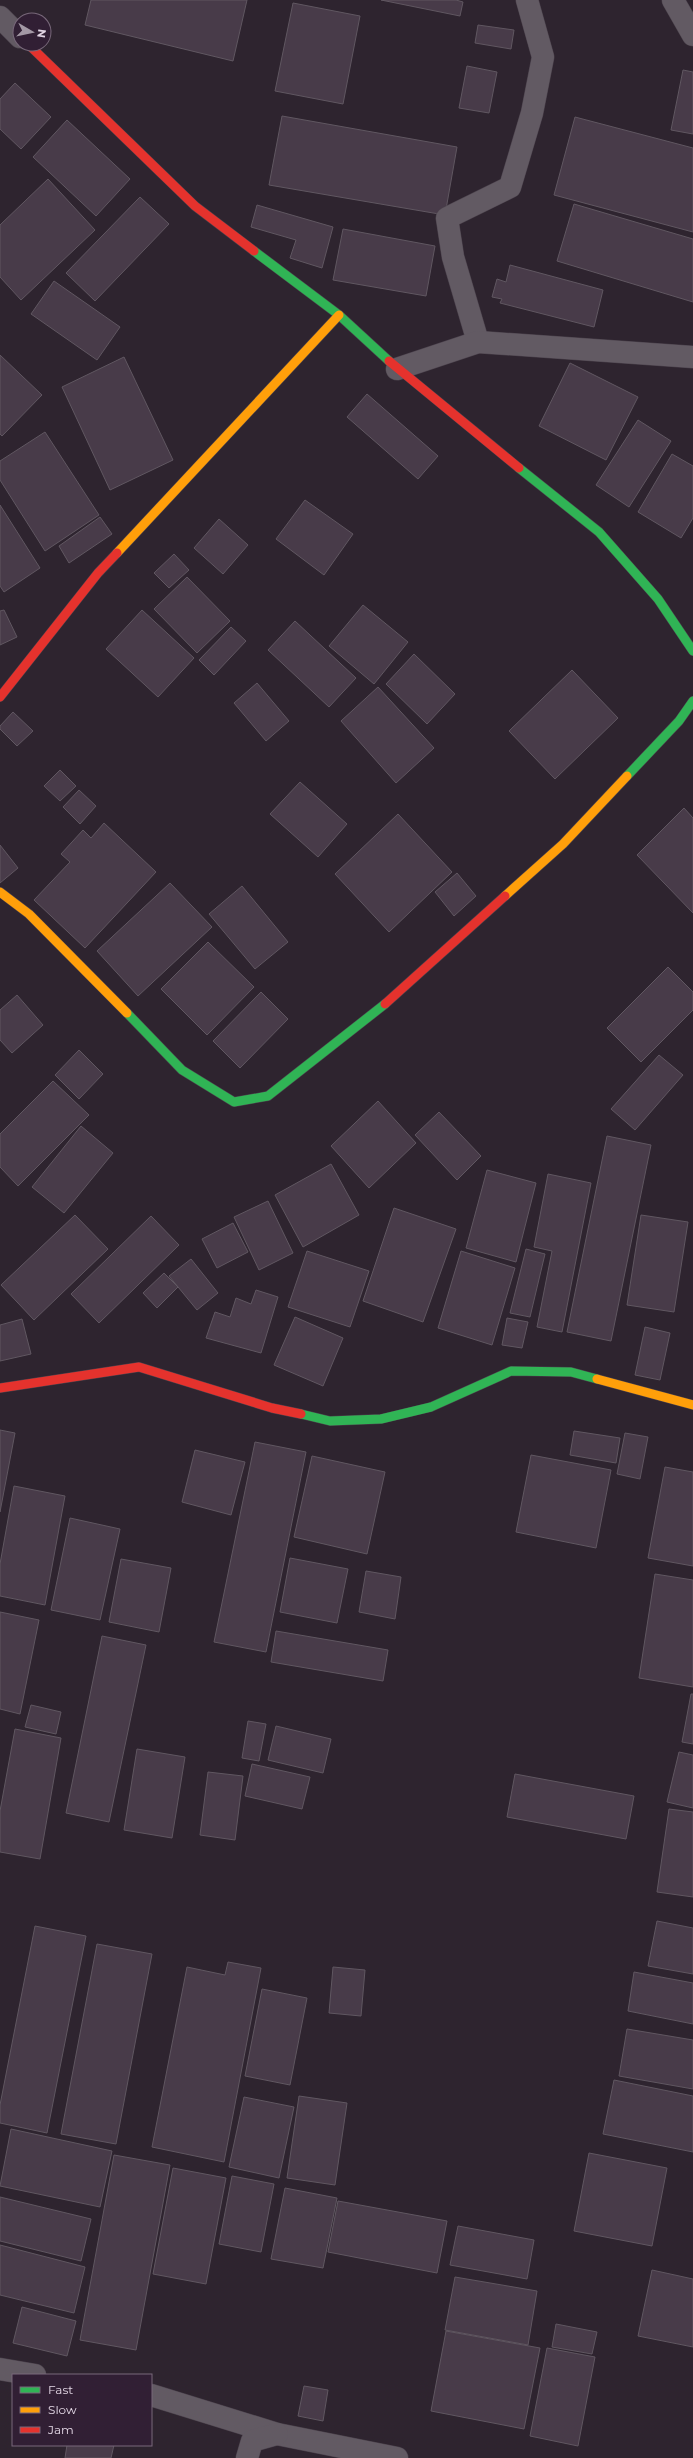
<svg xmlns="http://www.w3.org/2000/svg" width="693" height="2458" font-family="Montserrat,sans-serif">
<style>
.building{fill:#483b49;stroke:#605761}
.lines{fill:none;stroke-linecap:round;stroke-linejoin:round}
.street-casing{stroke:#4b424c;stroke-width:23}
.fast-casing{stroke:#4b424c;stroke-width:10}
.slow-casing{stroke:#4b424c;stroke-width:10}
.jam-casing{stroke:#4b424c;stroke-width:10}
.street{stroke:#625a63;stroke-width:22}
.fast{stroke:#30b455;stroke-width:9}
.slow{stroke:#ff9f0a;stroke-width:9}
.jam{stroke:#e5322d;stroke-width:9}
</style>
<rect width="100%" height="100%" fill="#2e242f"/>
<g class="building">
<path d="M91 0H247L233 61 85 25Z"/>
<path d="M381 0H456L463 2 460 16Z"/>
<path d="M293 3 360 16 343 104 275 91Z"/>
<path d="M478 25 514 30 511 49 475 43Z"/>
<path d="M467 66 497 72 489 113 459 108Z"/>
<path d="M683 70 693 72V134L671 130Z"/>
<path d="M15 83 51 117 21 149 0 129V99Z"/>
<path d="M282 116 457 147 445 215 269 185Z"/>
<path d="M575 117 693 148V232L554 195Z"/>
<path d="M67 120 130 179 96 216 33 157Z"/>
<path d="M48 179 95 230 21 300 0 277V225Z"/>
<path d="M140 197 169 224 95 301 66 273Z"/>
<path d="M574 204 693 239V302L557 261Z"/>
<path d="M257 205 333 227 322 268 290 258 296 240 251 227Z"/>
<path d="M343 229 435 246 426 296 333 280Z"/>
<path d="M510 265 603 290 594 327 500 303 502 299 492 297 497 279 506 282Z"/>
<path d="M54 281 120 327 97 360 31 314Z"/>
<path d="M0 355 42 395 2 436 0 434Z"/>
<path d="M124 357 173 460 110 490 62 387Z"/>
<path d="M570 363 638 397 606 460 539 426Z"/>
<path d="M367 394 438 456 418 479 347 417Z"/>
<path d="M638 420 671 441 629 507 596 485Z"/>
<path d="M45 432 99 515 45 551 0 480V461Z"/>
<path d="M672 454 693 466V518L681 538 638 512Z"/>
<path d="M305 500 353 534 324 575 276 539Z"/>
<path d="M0 505 40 568 4 592 0 586Z"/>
<path d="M100 517 112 534 69 563 59 546Z"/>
<path d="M219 519 248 545 223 574 194 548Z"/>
<path d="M174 554 189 570 169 588 154 573Z"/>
<path d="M187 577 230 621 197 653 154 609Z"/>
<path d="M363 605 408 642 374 684 329 646Z"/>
<path d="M4 610 17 637 0 645V611Z"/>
<path d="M142 610 194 658 158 697 106 649Z"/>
<path d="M295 621 356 678 329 707 268 650Z"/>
<path d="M231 627 246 641 214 675 199 660Z"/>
<path d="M414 654 455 694 427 724 386 684Z"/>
<path d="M572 670 618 718 555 779 509 731Z"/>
<path d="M257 683 289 721 266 741 234 703Z"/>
<path d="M378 687 434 748 396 783 341 721Z"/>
<path d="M13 712 33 731 17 746 0 729V726Z"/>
<path d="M60 770 76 786 60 801 44 786Z"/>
<path d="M300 782 347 824 318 857 270 814Z"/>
<path d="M79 790 96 806 80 824 63 807Z"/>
<path d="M684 808 693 818V913L637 855Z"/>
<path d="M398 814 452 872 389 932 335 874Z"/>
<path d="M104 823 156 872 85 948 34 900 70 862 61 854 83 830 91 838Z"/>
<path d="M0 845 18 868 0 883Z"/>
<path d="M457 873 476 896 454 916 435 892Z"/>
<path d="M170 883 212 927 138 996 97 951Z"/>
<path d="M242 886 288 942 255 969 209 914Z"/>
<path d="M208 942 254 987 207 1035 161 989Z"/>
<path d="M668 967 693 992V1010L641 1062 607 1028Z"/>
<path d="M261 992 288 1019 240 1068 213 1041Z"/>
<path d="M17 995 43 1025 12 1053 0 1040V1010Z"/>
<path d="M79 1050 103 1074 79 1099 55 1075Z"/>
<path d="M659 1055 683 1075 635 1130 611 1109Z"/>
<path d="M53 1081 89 1115 18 1186 0 1167V1134Z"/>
<path d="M378 1101 416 1143 369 1188 331 1146Z"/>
<path d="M439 1112 481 1156 457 1180 415 1135Z"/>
<path d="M81 1126 113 1153 64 1213 32 1187Z"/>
<path d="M607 1136 651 1145 611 1341 567 1332Z"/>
<path d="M331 1164 359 1215 303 1247 275 1195Z"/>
<path d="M487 1170 536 1183 516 1262 466 1248Z"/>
<path d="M548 1174 591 1183 562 1332 537 1327 552 1251 534 1247Z"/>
<path d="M268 1201 293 1253 259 1270 234 1217Z"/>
<path d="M394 1208 456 1229 423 1322 363 1301Z"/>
<path d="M75 1215 108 1249 34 1320 1 1285Z"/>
<path d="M641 1215 688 1222 674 1312 627 1305Z"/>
<path d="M151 1216 179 1245 99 1323 71 1294Z"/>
<path d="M233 1223 248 1252 217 1268 202 1239Z"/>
<path d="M526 1249 545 1254 530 1317 510 1313Z"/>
<path d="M307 1251 369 1271 350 1327 288 1307Z"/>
<path d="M461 1251 515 1268 492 1345 438 1328Z"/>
<path d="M191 1259 218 1293 197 1310 169 1276Z"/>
<path d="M164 1273 178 1287 157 1308 143 1293Z"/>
<path d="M256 1290 278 1297 261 1353 206 1338 215 1312 230 1317 236 1298 251 1304Z"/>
<path d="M295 1317 343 1338 323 1386 274 1365Z"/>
<path d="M507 1318 528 1322 522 1348 502 1345Z"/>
<path d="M22 1319 31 1354 0 1361V1325Z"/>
<path d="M645 1327 670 1333 660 1380 635 1375Z"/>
<path d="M0 1430 15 1433 0 1512Z"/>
<path d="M574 1431 620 1438 616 1463 570 1455Z"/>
<path d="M625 1433 648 1437 640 1479 617 1474Z"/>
<path d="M255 1442 306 1452 266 1652 214 1642Z"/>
<path d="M195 1450 245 1462 231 1515 182 1502Z"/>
<path d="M531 1455 611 1470 596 1548 516 1532Z"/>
<path d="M312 1456 385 1472 367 1554 294 1537Z"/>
<path d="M665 1467 693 1472V1566L648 1558Z"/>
<path d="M14 1486 65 1496 45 1605 0 1596V1564Z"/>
<path d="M70 1518 120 1529 100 1620 51 1610Z"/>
<path d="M290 1558 348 1569 337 1623 280 1612Z"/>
<path d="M121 1559 171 1568 159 1632 109 1622Z"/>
<path d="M366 1571 401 1577 395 1619 359 1612Z"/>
<path d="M655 1574 693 1580V1687L639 1678Z"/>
<path d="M0 1612 39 1620 20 1714 0 1709Z"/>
<path d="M276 1631 388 1650 383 1681 271 1662Z"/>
<path d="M102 1636 146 1645 109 1822 66 1813Z"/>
<path d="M691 1694H693V1744L682 1742Z"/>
<path d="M31 1705 61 1712 56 1734 25 1727Z"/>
<path d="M248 1721 266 1724 259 1761 242 1758Z"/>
<path d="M276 1726 331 1739 323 1773 268 1760Z"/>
<path d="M15 1729 61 1738 40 1859 0 1852V1811Z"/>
<path d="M137 1749 185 1757 172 1838 124 1830Z"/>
<path d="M679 1752 693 1755V1808L667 1802Z"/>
<path d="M252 1764 310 1777 302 1809 245 1796Z"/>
<path d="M208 1772 243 1776 235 1840 200 1835Z"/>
<path d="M515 1774 634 1796 626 1839 507 1817Z"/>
<path d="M669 1809 693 1812V1897L657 1892Z"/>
<path d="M657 1921 693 1928V1974L648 1966Z"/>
<path d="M35 1926 86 1936 47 2133 0 2123V2105Z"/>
<path d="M97 1944 152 1954 116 2144 61 2134Z"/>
<path d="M228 1962 261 1968 224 2162 152 2147 187 1967 225 1975Z"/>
<path d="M333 1967 365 1970 361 2016 329 2013Z"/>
<path d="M634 1972 693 1983V2024L628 2011Z"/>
<path d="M262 1989 307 1998 290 2085 245 2076Z"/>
<path d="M627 2029 693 2040V2089L619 2076Z"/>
<path d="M614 2080 693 2096V2152L603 2134Z"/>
<path d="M299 2096 347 2103 335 2185 287 2178Z"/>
<path d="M244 2097 294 2107 279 2178 229 2167Z"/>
<path d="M11 2129 112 2151 100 2207 0 2186Z"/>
<path d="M589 2153 667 2168 652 2246 574 2231Z"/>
<path d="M114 2155 170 2165 136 2350 80 2340Z"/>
<path d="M173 2168 226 2178 206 2284 153 2274Z"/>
<path d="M232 2176 274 2184 261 2252 219 2244Z"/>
<path d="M285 2188 337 2198 323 2268 271 2259Z"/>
<path d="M0 2197 91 2219 81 2261 0 2241Z"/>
<path d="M338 2201 447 2221 437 2273 328 2252Z"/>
<path d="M458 2226 534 2240 527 2279 450 2265Z"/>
<path d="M0 2245 85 2267 74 2313 0 2295Z"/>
<path d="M652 2270 693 2279V2347L638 2336Z"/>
<path d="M455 2277 537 2291 528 2345 445 2330Z"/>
<path d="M22 2307 76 2321 67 2356 13 2343Z"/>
<path d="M556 2324 597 2332 592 2354 552 2347Z"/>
<path d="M446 2331 540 2348 524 2429 431 2411Z"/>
<path d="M547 2348 595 2357 578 2446 530 2436Z"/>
<path d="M304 2386 328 2390 323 2421 298 2416Z"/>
<path d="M67 2445H114L111 2458H65Z"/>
</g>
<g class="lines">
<g class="street-casing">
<g id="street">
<path d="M673 0 693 35"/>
<path d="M0 17 20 37"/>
<path d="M478 342 453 257 447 218 510 187 532 113 543 57 527 0"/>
<path d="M397 369 478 342 693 357"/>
<path d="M0 2369 35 2375"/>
<path d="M151 2395 277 2434 397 2458"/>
<path d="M247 2458 252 2441 277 2434"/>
</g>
</g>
<g class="fast-casing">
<g id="fast">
<path d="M254 251 339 315 389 361"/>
<path d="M519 468 599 532 658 599 693 651"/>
<path d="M627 776 679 721 693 701"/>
<path d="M127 1013 182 1070 234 1102 268 1096 385 1004"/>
<path d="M301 1414 330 1421 381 1419 431 1407 511 1371 571 1372 597 1379"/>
</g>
</g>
<g class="slow-casing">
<g id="slow">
<path d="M117 553 339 315"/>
<path d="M0 892 29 914 127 1013"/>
<path d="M505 896 563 844 627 776"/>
<path d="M597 1379 693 1405"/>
</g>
</g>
<g class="jam-casing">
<g id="jam">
<path d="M28 44 195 206 254 251"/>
<path d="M389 361 519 468"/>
<path d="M0 697 98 573 117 553"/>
<path d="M385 1004 505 896"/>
<path d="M0 1388 139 1367 272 1408 301 1414"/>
</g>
</g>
<use href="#street" class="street"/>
<use href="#fast" class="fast"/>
<use href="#slow" class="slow"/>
<use href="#jam" class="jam"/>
</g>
<rect x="12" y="2374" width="140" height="72" fill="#311f34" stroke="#78687a"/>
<rect x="20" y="2387" width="20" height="6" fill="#30b455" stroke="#78687a"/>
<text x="48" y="2394" font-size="12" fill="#e2d6e4">Fast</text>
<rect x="20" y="2407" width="20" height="6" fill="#ff9f0a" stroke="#78687a"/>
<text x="48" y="2414" font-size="12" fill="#e2d6e4">Slow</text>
<rect x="20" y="2427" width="20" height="6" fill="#e5322d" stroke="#78687a"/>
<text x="48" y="2434" font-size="12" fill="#e2d6e4">Jam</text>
<g transform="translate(32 32) rotate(99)"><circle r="19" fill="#311f34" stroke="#78687a"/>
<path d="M0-3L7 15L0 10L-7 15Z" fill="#a398a5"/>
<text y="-6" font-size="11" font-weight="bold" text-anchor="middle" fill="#e2d6e4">N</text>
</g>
</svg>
